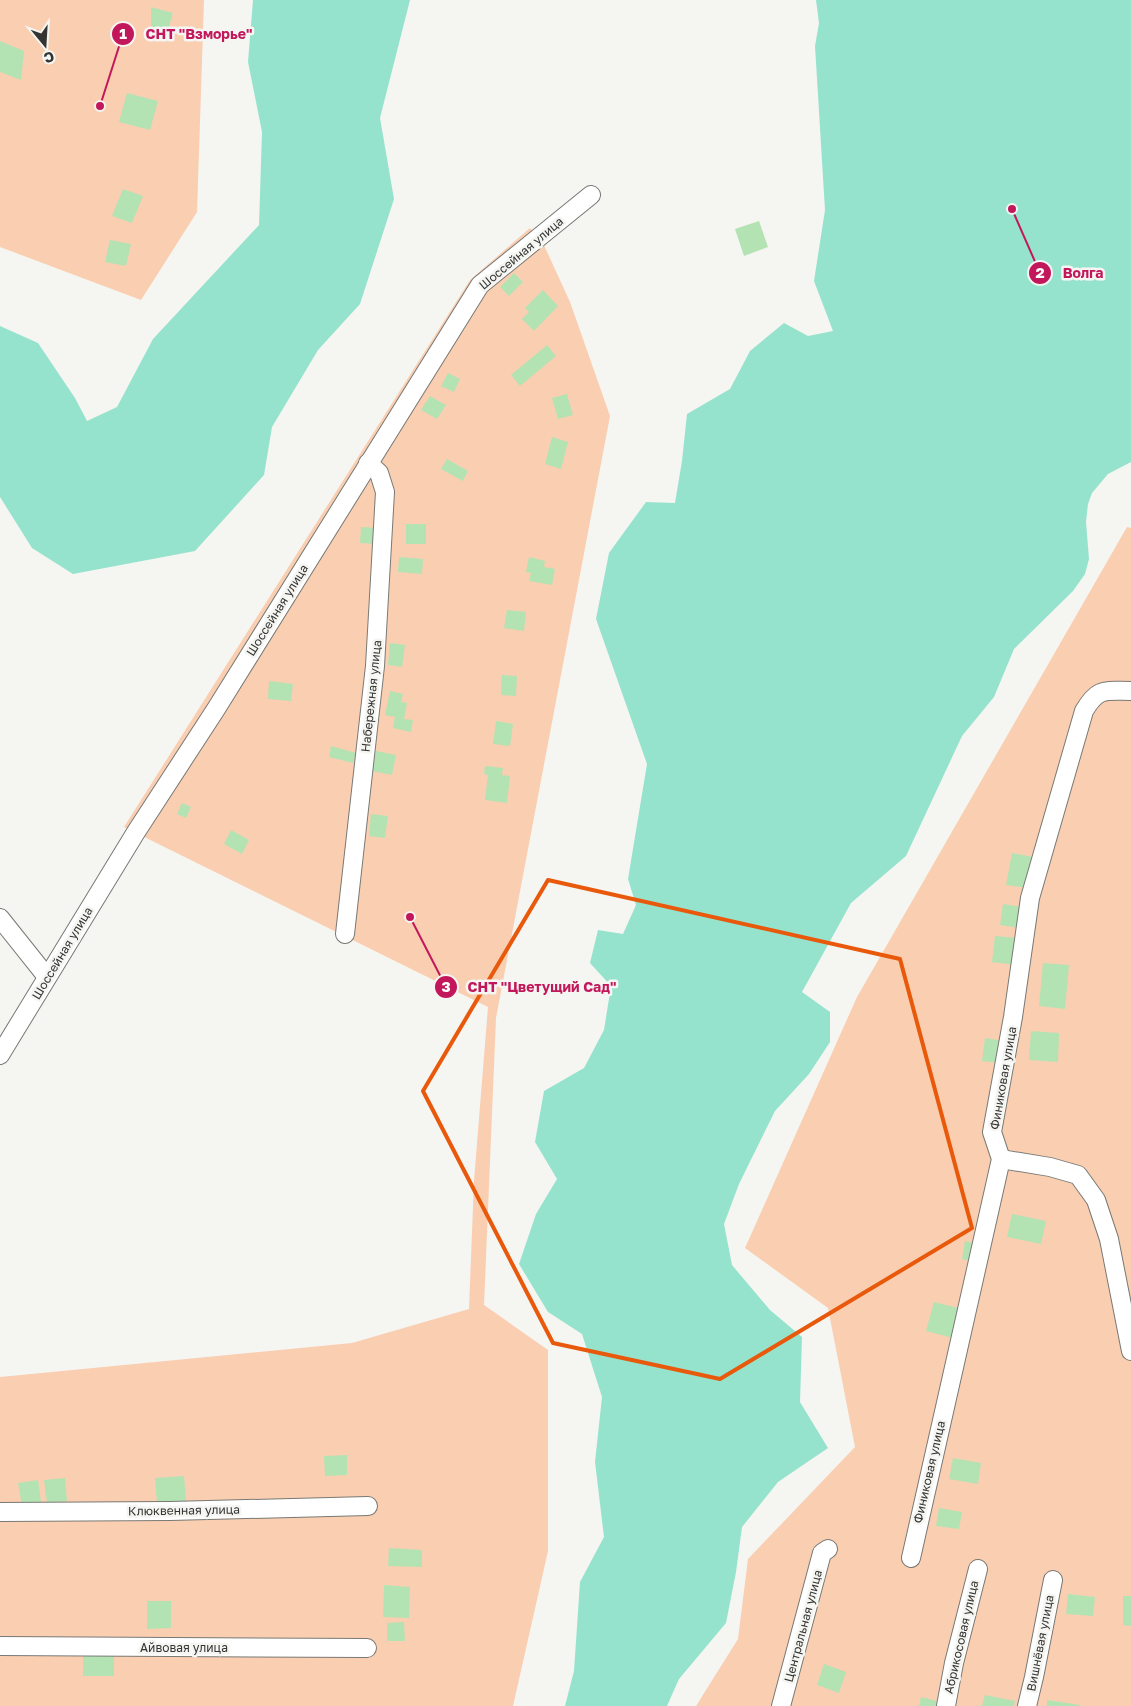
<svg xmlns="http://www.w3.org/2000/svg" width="1131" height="1706" font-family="'Golos Text',sans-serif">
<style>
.green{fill:#faceb0}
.water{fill:#96e3cd}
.building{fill:#b3e3b3}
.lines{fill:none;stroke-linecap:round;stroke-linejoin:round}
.minor-casing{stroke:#787975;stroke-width:20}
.minor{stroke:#fff;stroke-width:18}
.marked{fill:none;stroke:#e8590c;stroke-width:4;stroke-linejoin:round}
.labels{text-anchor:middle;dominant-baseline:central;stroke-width:5;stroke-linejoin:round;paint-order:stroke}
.street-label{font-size:12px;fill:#343533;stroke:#f5f5f2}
.leader{fill:none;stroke:#c2185b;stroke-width:2}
.callout-dot{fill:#c2185b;stroke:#f5f5f2;stroke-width:2}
.mark-label{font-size:15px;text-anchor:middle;font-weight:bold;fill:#fff}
.callout-label{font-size:14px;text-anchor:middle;font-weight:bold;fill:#c2185b;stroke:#f5f5f2;stroke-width:5;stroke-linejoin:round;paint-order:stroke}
</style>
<rect width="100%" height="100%" fill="#f5f5f2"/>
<g class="green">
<path d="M0 0H204L197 212 141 300 0 247Z"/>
<path d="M530 228 543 243 570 302 610 416 496 1018 484 1305 548 1350V1551L513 1706H0V1377L352 1343 469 1309 474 1181 488 1007 124 827 470 280Z"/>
<path d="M1127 527 1131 528V1706H696L738 1639 748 1559 855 1447 828 1308 745 1248 857 997Z"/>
</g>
<g class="water">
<path d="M253 0H410L380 118 394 199 360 304 318 350 272 427 264 475 195 551 73 574 32 548 0 497V326L38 343 75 398 87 421 117 407 153 339 259 225 262 132 248 62Z"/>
<path d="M816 0H1131V462L1108 474 1092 493 1088 504 1086 522 1089 559 1085 574 1073 591 1014 649 994 697 962 736 906 856 851 903 802 992 830 1012V1042L809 1074 775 1111 739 1184 724 1224 732 1265 770 1310 802 1337 800 1402 828 1448 778 1482 742 1527 736 1572 726 1623 679 1679 667 1706H565L574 1671 580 1582 604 1537 595 1462 602 1397 582 1334 548 1312 519 1264 536 1214 557 1179 535 1142 544 1091 584 1068 604 1030 611 986 590 963 598 930 623 934 636 905 628 879 647 764 596 619 609 553 646 502 675 503 682 461 687 414 730 389 750 351 784 323 808 336 833 331 814 281 825 210 815 46 819 23Z"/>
</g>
<g class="building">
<path d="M151 7 173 13 165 40 151 36Z"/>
<path d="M0 41 24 51 21 80 0 72Z"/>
<path d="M127 93 158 101 150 130 119 122Z"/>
<path d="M123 189 143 196 132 223 112 216Z"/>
<path d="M759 221 768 247 744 256 735 229Z"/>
<path d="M110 240 131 244 126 266 105 262Z"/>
<path d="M514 273 523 282 509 296 500 287Z"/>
<path d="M543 290 558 306 534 331 522 319 529 312 525 308Z"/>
<path d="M547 345 556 356 520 386 511 375Z"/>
<path d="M448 373 460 379 454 392 441 386Z"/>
<path d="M567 394 573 415 558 419 552 398Z"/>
<path d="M430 396 446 405 437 419 421 410Z"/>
<path d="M552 437 568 442 561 469 545 464Z"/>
<path d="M447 459 468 471 463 481 441 469Z"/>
<rect x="406" y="524" width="20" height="20"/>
<path d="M361 527 377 528 375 544 360 543Z"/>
<path d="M399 557 423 559 422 574 398 572Z"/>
<path d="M529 557 545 561 544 567 555 569 552 585 529 581 531 573 526 572Z"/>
<path d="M507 610 526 612 524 631 504 628Z"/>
<path d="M390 643 405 645 402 667 388 665Z"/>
<path d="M502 675 517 676 516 696 501 695Z"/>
<path d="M269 681 293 684 291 701 268 699Z"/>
<path d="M390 691 403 694 401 702 407 703 404 719 413 720 411 732 393 728 395 717 385 715Z"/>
<path d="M496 721 513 724 510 746 493 744Z"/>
<path d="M331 746 356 753 353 763 329 757Z"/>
<path d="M376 751 396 755 392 775 372 771Z"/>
<path d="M485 766 503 768 502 775 510 776 507 803 485 800 488 775 484 774Z"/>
<path d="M182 803 191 807 186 818 177 814Z"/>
<path d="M371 814 388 816 385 838 369 836Z"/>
<path d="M231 830 249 840 242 854 224 844Z"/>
<path d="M1012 853 1033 857 1028 888 1006 885Z"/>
<path d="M1003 904 1023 907 1019 928 1000 925Z"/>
<path d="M995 936 1019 938 1016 965 992 962Z"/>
<path d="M1043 963 1069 965 1065 1009 1039 1006Z"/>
<path d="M1031 1031 1059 1033 1058 1062 1029 1060Z"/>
<path d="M985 1038 1004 1041 1000 1063 982 1061Z"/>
<path d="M1012 1214 1046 1221 1041 1244 1007 1237Z"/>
<path d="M965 1241 978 1244 974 1262 962 1259Z"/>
<path d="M934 1302 962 1309 953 1338 926 1331Z"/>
<path d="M347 1455V1475L325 1476 324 1456Z"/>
<path d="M953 1458 981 1463 978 1484 949 1479Z"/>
<path d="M184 1476 186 1501 157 1503 155 1478Z"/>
<path d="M65 1478 67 1501 47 1503 44 1480Z"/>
<path d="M38 1480 41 1502 22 1506 18 1483Z"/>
<path d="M939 1508 962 1512 959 1529 936 1526Z"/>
<path d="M389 1548 422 1550V1567L388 1566Z"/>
<path d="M384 1585 410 1587 409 1618 383 1617Z"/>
<path d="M1068 1594 1095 1597 1093 1616 1066 1614Z"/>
<path d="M1123 1596H1131V1626L1123 1625Z"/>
<path d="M147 1601H171V1628L147 1629Z"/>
<path d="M404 1622 405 1641H387V1623Z"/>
<rect x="83" y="1653" width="31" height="23"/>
<path d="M824 1664 846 1672 839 1693 817 1685Z"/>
<path d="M985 1695 1015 1701 1014 1706H982Z"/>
<path d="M921 1697 941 1702 940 1706H919Z"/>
<path d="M1047 1700 1080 1705V1706H1047Z"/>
</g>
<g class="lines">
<g class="minor-casing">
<g id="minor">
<path d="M0 918 47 977"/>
<path d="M345 934 375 666 385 492 379 473 368 463"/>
<path d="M0 1055 136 832 216 709 480 285 591 195"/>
<path d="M1001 1159 1050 1167 1078 1175 1096 1200 1109 1239 1131 1351"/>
<path d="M0 1512 170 1511 368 1506"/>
<path d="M911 1558 1001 1159 992 1132 1013 1017 1030 898 1084 711C1098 687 1105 691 1131 691"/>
<path d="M0 1646 367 1648"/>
<path d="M781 1706 822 1553 828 1549"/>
<path d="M946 1706 954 1663 978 1569"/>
<path d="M1027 1706 1034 1677 1053 1580"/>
</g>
</g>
<use href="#minor" class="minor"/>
</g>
<path class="marked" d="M548 880 900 959 972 1228 720 1379 553 1343 423 1091Z"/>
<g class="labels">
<g class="street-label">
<text transform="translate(521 253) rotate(-40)">Шоссейная улица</text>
<text transform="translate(277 610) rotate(-58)">Шоссейная улица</text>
<text transform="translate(371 696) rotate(-84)">Набережная улица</text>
<text transform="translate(62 953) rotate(-59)">Шоссейная улица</text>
<text transform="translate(1003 1078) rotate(-80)">Финиковая улица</text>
<text transform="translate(929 1472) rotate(-77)">Финиковая улица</text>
<text transform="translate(184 1510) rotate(-1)">Клюквенная улица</text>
<text transform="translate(803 1626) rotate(-75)">Центральная улица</text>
<text transform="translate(961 1637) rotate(-77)">Абрикосовая улица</text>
<text transform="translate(1040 1643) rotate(-79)">Вишнёвая улица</text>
<text x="184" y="1647">Айвовая улица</text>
</g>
</g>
<path class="leader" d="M100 106L123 34M1012 209L1040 273M410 917L446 987"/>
<g class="callout-dot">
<circle cx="100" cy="106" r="5"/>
<circle cx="1012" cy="209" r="5"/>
<circle cx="410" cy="917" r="5"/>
<circle cx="123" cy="34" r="12"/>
<circle cx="1040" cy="273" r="12"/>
<circle cx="446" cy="987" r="12"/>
</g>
<g class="mark-label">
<text x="123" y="39">1</text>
<text x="1040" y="278">2</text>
<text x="446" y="992">3</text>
</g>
<g class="callout-label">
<text x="199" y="39">СНТ "Взморье"</text>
<text x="1083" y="278">Волга</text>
<text x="542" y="992">СНТ "Цветущий Сад"</text>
</g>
<g transform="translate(45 45) rotate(162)" stroke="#f5f5f2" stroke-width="4" paint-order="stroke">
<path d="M0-4L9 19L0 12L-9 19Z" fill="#343533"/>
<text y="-8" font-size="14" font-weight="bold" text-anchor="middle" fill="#343533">С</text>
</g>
</svg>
